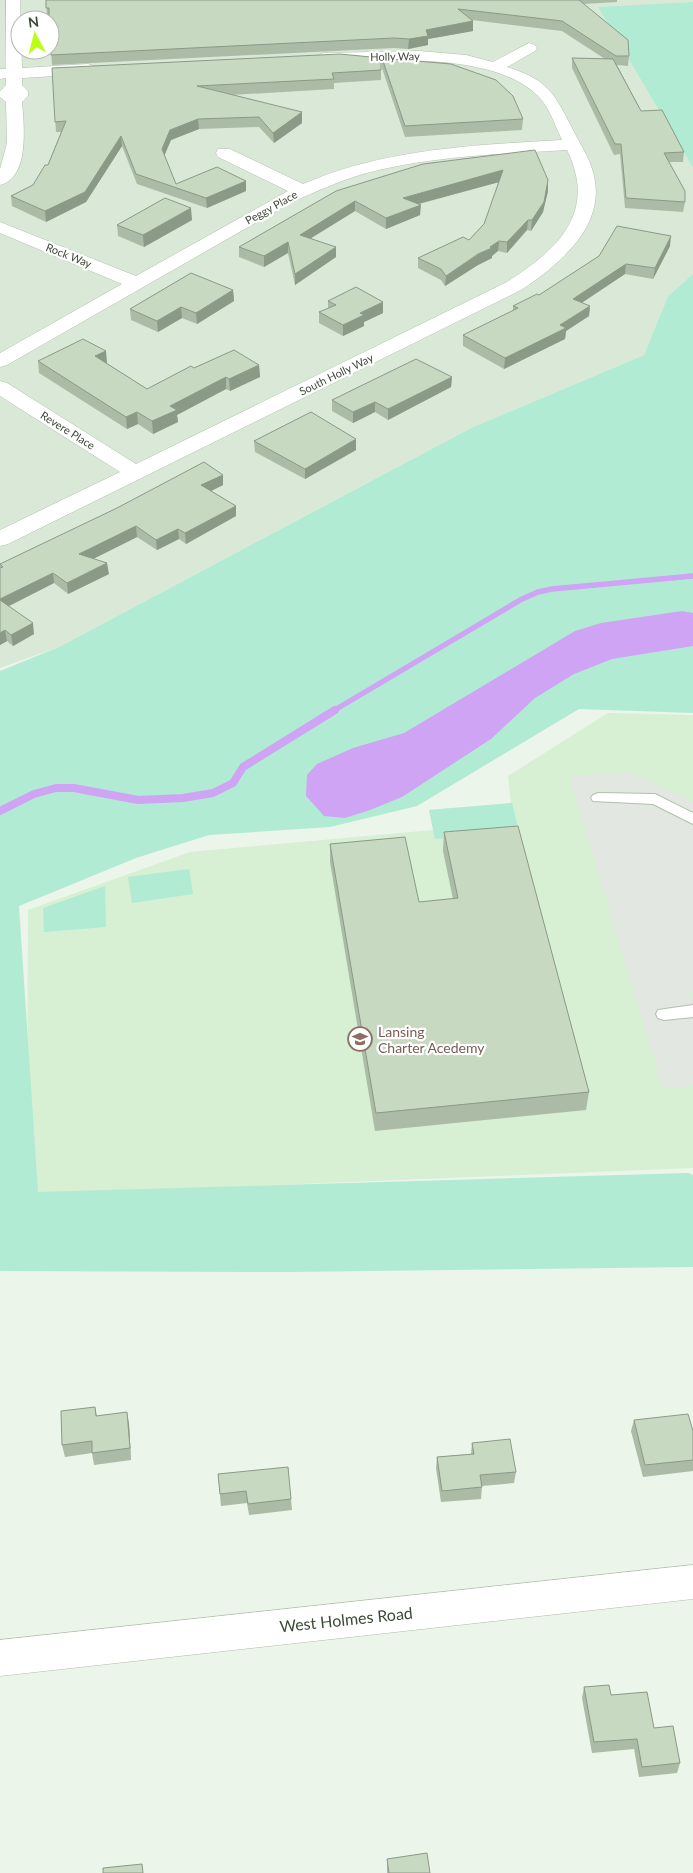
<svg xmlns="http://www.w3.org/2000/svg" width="693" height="1873" font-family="Lato,sans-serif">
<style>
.residential{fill:#dae9d7;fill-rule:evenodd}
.education{fill:#d7efd3}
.green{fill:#b1ebd3}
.parking{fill:#e2e7e1}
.water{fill:#d0a4f4}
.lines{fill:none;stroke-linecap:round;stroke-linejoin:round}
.stream-far1{stroke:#d0a4f4;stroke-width:5.5}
.stream{stroke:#d0a4f4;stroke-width:8}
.service-casing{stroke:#b0c1ab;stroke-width:2}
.minor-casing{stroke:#b0c1ab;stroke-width:1}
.tertiary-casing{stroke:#b0c1ab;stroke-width:1}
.service{fill:#fff;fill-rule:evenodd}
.minor{fill:#fff;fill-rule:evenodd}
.tertiary{fill:#fff;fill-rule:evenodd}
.wall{fill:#abbba6}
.shaded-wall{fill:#8b9987}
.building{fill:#c7dac1;stroke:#8b9987}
.labels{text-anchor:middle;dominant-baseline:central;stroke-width:4.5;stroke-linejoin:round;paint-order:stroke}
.far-street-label{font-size:11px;fill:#3c4a37;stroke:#fff}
.education-label{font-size:14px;fill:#785e54;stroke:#fff;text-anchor:start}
.near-street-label{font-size:16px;fill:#3c4a37;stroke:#fff}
</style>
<rect width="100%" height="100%" fill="#ebf5e9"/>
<path class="residential" d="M0 0H693V2L599 8 693 168V274L668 296 644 355 471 428 59 647 0 668ZM20 20H50V50H20Z"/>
<path class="education" d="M608 713 693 715V1168L27 1195 28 910 190 852 433 830 429 810 511 803 508 776Z"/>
<g class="green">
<path d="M693 2V168L598 7Z"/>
<path d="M693 274V713L579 709 417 806 330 827 209 835 136 858 19 906 38 1192 689 1173 693 1175V1267L289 1272 0 1271V671L59 647 471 428 644 355 668 296Z"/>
<path d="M512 803 519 831 435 839 429 810Z"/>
<path d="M189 869 193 894 132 903 128 877Z"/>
<path d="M105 886 106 927 44 932 43 908Z"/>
</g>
<path class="parking" d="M630 772 693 802V991L689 992 693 1005V1086L663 1088 570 777Z"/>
<path class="water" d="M682 611 693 613V646L612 659 574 674 535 698 491 739 402 797 370 810 345 818 324 816 306 796 307 775 317 764 353 748 404 733 575 631 601 623Z"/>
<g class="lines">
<path class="stream-far1" d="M333 711 522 599 538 592 552 589 693 576"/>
<path class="stream" d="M0 811 34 794 56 788H74L138 800 183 798 213 793 233 783 243 767 335 710"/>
<g class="service-casing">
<g id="service">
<path d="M598 793 655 794 693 813V824L653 804 593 801 591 798 593 795Z"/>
<path d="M693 1005V1017L664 1020 658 1018 656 1014 658 1010Z"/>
</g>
</g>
<g class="minor-casing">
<g id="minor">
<path d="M6 0H20L22 68 88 64 94 66 96 69 94 72 88 74 22 78V85L28 91V96L22 102C24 125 30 178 0 185V169L7 143 6 102 0 97V91L6 85V78L0 79V69H6Z"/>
<path d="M529 43 535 45 537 48 535 51 507 67C548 80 555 94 573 130 580 144 589 157 593 172 608 225 560 264 521 290L8 544 0 546V530L120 472 0 396V381L7 383 136 464 507 282C557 250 598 213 567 150 499 154 429 156 363 174 339 181 315 192 292 202L7 365 0 367V353L122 284 0 233V222L136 276 288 191 218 157 216 153 218 149H230L303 184C384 149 474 145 562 140 555 126 550 108 539 97 495 51 382 60 324 63L318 61 316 58 318 55 324 53 419 51 466 55 493 62Z"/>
</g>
</g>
<g class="tertiary-casing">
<path id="tertiary" d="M693 1565V1599L0 1676V1640Z"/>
</g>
<use href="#service" class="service"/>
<use href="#minor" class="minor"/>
<use href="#tertiary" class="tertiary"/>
</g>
<g class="wall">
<path d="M46 0H617V2L583 4 629 56 628 66 617 65 641 111 684 152 683 162H669L685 202 683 212 625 208 620 154 614 155 572 68V58L605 59 562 31 472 20 473 21V31L428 39V45L408 49 394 48 52 65 49 18H47Z"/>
<path d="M381 58V80L334 83V89L231 95 302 123 274 143 259 127 199 129 171 140 164 155 176 184 246 181V191L207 208 137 184 122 146 86 202 46 222 12 206 11 196 33 185 48 165 61 132H56L52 68Z"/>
<path d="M382 58 523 119 522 130 405 137 382 68Z"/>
<path d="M423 164 548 180V191L543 212 531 231 527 230 507 253 498 251 492 256V258L478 265 445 286 441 280 418 268V258L469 240 484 224 499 182 419 204 420 215 386 229 355 211 311 238 336 257 295 285 288 253 264 267 239 257V247Z"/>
<path d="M192 220 144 247 118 236 117 225Z"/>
<path d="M670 246 653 279 625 274 582 303 590 306 589 316 566 331 565 339 504 369 463 346V335L513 311V306L539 295Z"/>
<path d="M233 290 234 301 197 324 182 318 158 332 131 320 130 309Z"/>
<path d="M328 301 383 302V313L364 322V326L343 336 319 323V312L328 309Z"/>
<path d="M106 351V363L147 389 194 368 259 365 260 377 230 391 226 389 177 415 178 422 153 434 138 424 127 429 39 373 38 361Z"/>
<path d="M452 377 451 387 388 420 375 412 353 423 332 411V400Z"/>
<path d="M356 439V450L305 479 255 452 254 441Z"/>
<path d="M223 475V485L211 491 236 506V516L186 544 179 539 157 550 137 537 93 559 109 574 68 594 54 583 9 606 34 634 13 646 7 641 0 645V564Z"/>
<path d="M444 832 589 1092 586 1110 375 1131 330 862V844L419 902 453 899 443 851Z"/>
<path d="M95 1407 97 1416 129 1424 131 1460 94 1465 92 1453 65 1457 62 1445Z"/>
<path d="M634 1420 693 1431V1471L643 1477 631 1431Z"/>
<path d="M472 1443 516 1472 514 1483 482 1486 481 1499 441 1502 436 1468 437 1457 471 1454Z"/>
<path d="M218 1474 291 1499 292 1510 249 1515 247 1503 221 1506Z"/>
<path d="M584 1687 611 1695 654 1728 680 1763 677 1773 639 1777 634 1749 592 1753 582 1698Z"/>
<path d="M387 1859 430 1873H387Z"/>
</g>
<g class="shaded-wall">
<path d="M473 21V31L428 39V45L408 49 409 39 426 30Z"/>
<path d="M302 112V123L274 143 273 133Z"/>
<path d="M198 119 199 129 171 140 163 159 162 149 170 130Z"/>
<path d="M121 136 122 146 86 202 46 222 45 211Z"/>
<path d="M503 170V181L403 208V198Z"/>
<path d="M548 180V191L543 212 531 231 532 220Z"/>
<path d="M246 181V191L207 208 206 198Z"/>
<path d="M355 201V211L300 245V235Z"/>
<path d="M421 205 420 215 386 229V218Z"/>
<path d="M191 208 192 220 144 247 143 235Z"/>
<path d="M528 220 527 230 507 253V242Z"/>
<path d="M671 236 670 246 653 279 655 268Z"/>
<path d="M499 241 498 251 492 256V258L478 265 445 286 446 276Z"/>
<path d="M288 242V253L264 267V256Z"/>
<path d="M336 247V257L295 285V274Z"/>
<path d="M626 264 625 274 572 309 573 299Z"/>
<path d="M233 290 234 301 197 324 196 313Z"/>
<path d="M383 302V313L364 322V326L343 336V325L360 313Z"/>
<path d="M590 306 589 316 566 331 565 339 504 369 505 358 560 325Z"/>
<path d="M181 307 182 318 158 332 157 321Z"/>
<path d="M106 351 107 363 96 368 95 356Z"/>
<path d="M259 365 260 377 230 391 229 379Z"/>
<path d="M226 377V389L177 415 178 422 153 434 152 421 170 406Z"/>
<path d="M452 377 451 387 388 420V409Z"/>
<path d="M375 402V412L353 423V412Z"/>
<path d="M137 412 138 424 127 429 126 417Z"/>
<path d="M356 439V450L305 479V469Z"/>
<path d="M223 475V485L201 496V485Z"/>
<path d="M236 506V516L186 544 185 533Z"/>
<path d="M136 526 137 537 81 565 79 554Z"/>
<path d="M178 529 179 539 157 550 156 540Z"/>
<path d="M107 563 109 574 68 594 67 583Z"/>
<path d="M53 573 54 583 1 610 0 599Z"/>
<path d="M33 623 34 634 13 646 11 635Z"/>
<path d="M5 630 7 641 0 645V633Z"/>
<path d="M127 1412 129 1424 131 1460Z"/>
</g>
<g class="building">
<path d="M46 0H579L628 40 629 56H616L562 21 458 9 473 21 426 30 428 36 409 39 394 38 51 55 50 20H49V8H46Z"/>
<path d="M340 54 381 58V70L332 73 334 79 197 86 302 112 273 133 259 117 198 119 170 130 162 149 176 184 217 167 246 181 206 198 136 174 121 136 85 192 45 211 11 196 33 185 45 165H48L66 121 55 122 52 68Z"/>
<path d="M382 58 451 64 496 80 513 96 523 119 405 126Z"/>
<path d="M572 58 613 59 641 111 662 110 684 152 664 153 685 191V202L626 198 621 144H615Z"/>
<path d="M535 150 548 180 544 202 532 220H528L507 242 499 241 490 247 492 248 478 254 446 276 441 269 418 258 463 237 469 240 484 224 503 170 403 198 421 205 386 218 355 201 300 235 336 247 295 274 288 242 264 256 239 247 336 191 423 164Z"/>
<path d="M165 198 191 208 143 235 117 225Z"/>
<path d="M617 226 671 236 655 268 626 264 573 299 590 306 560 325 566 328 505 358 463 335 518 308 513 306 537 294 539 295 599 256Z"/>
<path d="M191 273 233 290 196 313 181 307 157 321 130 309Z"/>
<path d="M356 287 383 302 360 313 364 315 343 325 319 312 336 305 328 301Z"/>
<path d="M83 339 106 351 95 356 147 389 191 366 194 368 234 350 259 365 229 379 226 377 170 406 177 410 152 421 137 412 126 417 38 361Z"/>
<path d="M416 359 452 377 388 409 375 402 353 412 332 400Z"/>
<path d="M311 412 356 439 305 469 254 441Z"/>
<path d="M204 462 223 475 201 485 236 506 185 533 178 529 156 540 136 526 79 554 107 563 67 583 53 573 0 599V568L3 567 0 564 117 508Z"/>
<path d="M0 600 33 623 11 635 5 630 0 633Z"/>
<path d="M518 826 589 1092 376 1113 330 844 405 837 419 902 458 898 444 832Z"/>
<path d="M95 1407 96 1416 127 1412 130 1448 92 1453V1441L62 1445 61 1411Z"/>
<path d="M688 1414 693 1431V1460L645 1465 634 1420Z"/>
<path d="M510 1439 516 1472 480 1475 482 1487 442 1491 437 1457 474 1454 472 1443Z"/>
<path d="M288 1467 291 1499 248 1504 246 1491 220 1494 218 1474Z"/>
<path d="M609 1685 611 1695 647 1692 654 1728 673 1726 680 1763 642 1767 637 1739 594 1742 584 1687Z"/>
<path d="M427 1853 430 1873H389L387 1859Z"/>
<path d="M142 1864 143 1873H103V1868Z"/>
</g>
<defs>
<g id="school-ring" transform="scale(1.25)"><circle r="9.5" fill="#fff" stroke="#8d6e63" stroke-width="1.5"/><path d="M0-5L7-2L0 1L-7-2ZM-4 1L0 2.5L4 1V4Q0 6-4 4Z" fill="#8d6e63"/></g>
</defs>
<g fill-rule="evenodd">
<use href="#school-ring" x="360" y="1039"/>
</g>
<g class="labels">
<g class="far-street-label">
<text transform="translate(395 56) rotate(-1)">Holly Way</text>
<text transform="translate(271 207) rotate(-29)">Peggy Place</text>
<text transform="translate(69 255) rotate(22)">Rock Way</text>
<text transform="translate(336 374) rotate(-26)">South Holly Way</text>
<text transform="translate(68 430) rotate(32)">Revere Place</text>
</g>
<g class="education-label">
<text x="378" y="1031">Lansing<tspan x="378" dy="16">Charter Acedemy</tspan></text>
</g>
<g class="near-street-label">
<text transform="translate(346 1619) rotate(-6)">West Holmes Road</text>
</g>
</g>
<g transform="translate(35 35) rotate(353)"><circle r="24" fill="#ffffff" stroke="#b1b7af"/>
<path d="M0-4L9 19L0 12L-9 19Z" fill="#bbff17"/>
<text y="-8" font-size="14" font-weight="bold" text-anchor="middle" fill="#3c4a37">N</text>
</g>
</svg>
